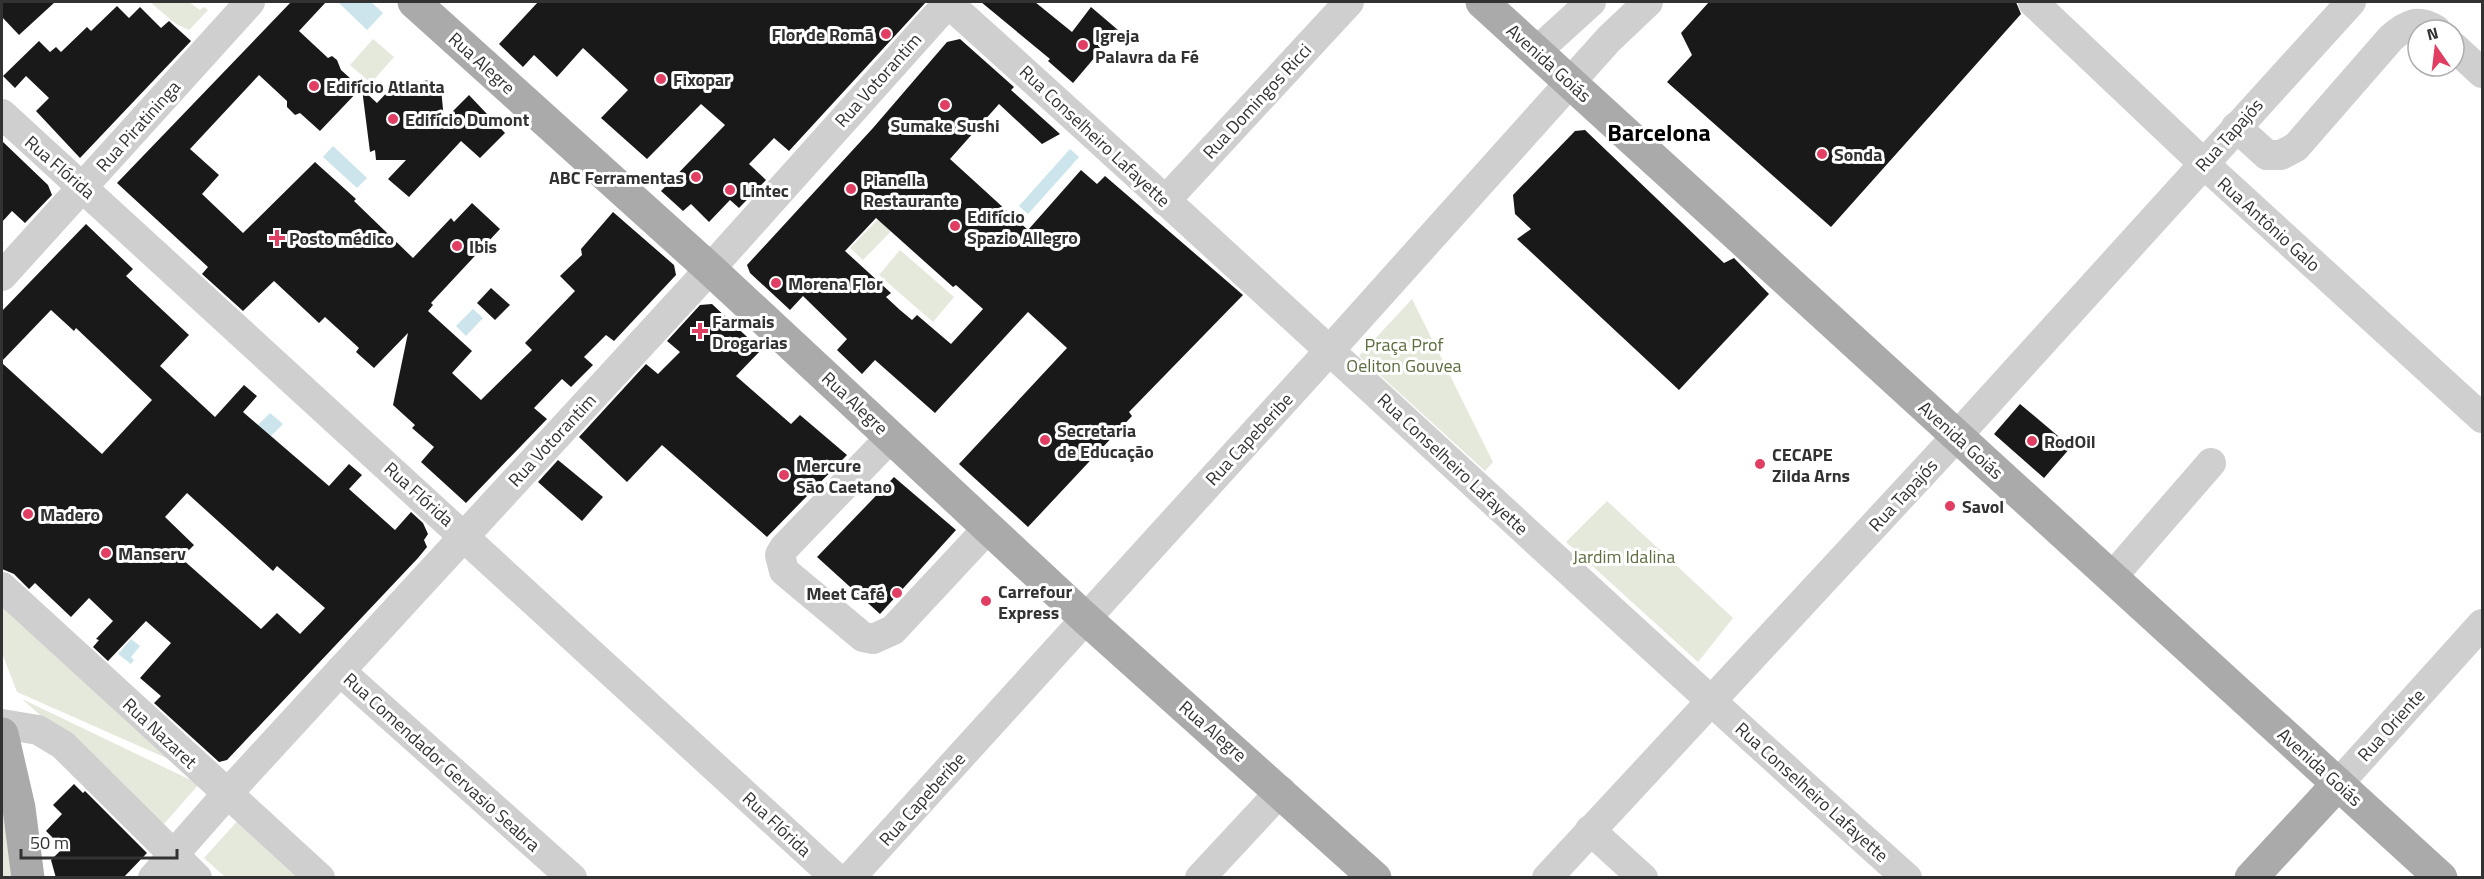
<svg xmlns="http://www.w3.org/2000/svg" width="2484" height="879" font-family="'Titillium Web',sans-serif">
<style>
.green{fill:#e4e9dc}
.water{fill:#cce4eb}
.building{fill:#191919;fill-rule:evenodd}
.lines{fill:none;stroke-linecap:round;stroke-linejoin:round}
.minor{stroke:#cfcfcf;stroke-width:30}
.major{stroke:#aaa;stroke-width:33}
.poi-dot{fill:#e03e62;stroke:#fff;stroke-width:2}
.labels{text-anchor:middle;dominant-baseline:central;stroke-width:6;stroke-linejoin:round;paint-order:stroke}
.poi-label{font-size:18px;font-weight:bold;fill:#323232;stroke:#fff;text-anchor:start}
.street-label{font-size:18px;fill:#323232;stroke:#fff}
.park-label{font-size:18px;fill:#5c6d40;stroke:#fff}
.district-label{font-size:24px;font-weight:bold;fill:#000;stroke:#fff}
</style>
<rect width="100%" height="100%" fill="#fff"/>
<g class="green">
<path d="M150 2H189L200 10 204 7 208 10 189 30 176 24Z"/>
<path d="M373 39 394 57 371 83 350 65Z"/>
<path d="M889 208 902 220 863 260 850 248Z"/>
<path d="M900 250 954 297 933 322 879 275Z"/>
<path d="M1412 299 1493 462 1485 471 1359 356Z"/>
<path d="M1607 501 1733 618 1698 662 1566 542Z"/>
<path d="M2 602 191 769 17 692 2 653Z"/>
<path d="M22 699 199 784 163 825Z"/>
<path d="M2 777 20 877H2Z"/>
<path d="M241 817 306 877H225L204 858Z"/>
</g>
<g class="water">
<path d="M338 2H371L383 13 367 30Z"/>
<path d="M333 146 367 178 357 188 323 157Z"/>
<path d="M1070 149 1079 157 1028 214 1019 206Z"/>
<path d="M473 309 483 318 466 336 456 326Z"/>
<path d="M270 413 283 424 271 436 258 425Z"/>
<path d="M131 639 140 646 131 657 134 660 131 664 118 654Z"/>
</g>
<g class="building">
<path d="M2 2H55L19 35 2 17Z"/>
<path d="M291 2H326L299 31 328 58 332 56 337 60 341 70 361 88 320 131 300 113 295 115 287 107V101L259 75 190 149 219 175 202 194 243 233 315 162 356 199 354 201 413 258 451 218 454 222 472 203 500 229 431 303 433 305 428 311 472 351 452 373 481 400 532 350 525 343 575 291 560 276 582 255 581 249 613 212 674 265 676 275 614 341 606 335 584 357 593 365 571 387 562 379 534 408 547 419 466 503 421 462 434 447 412 428 415 425 393 405 408 333 374 368 356 352 359 348 325 317 319 323 274 281 243 311 202 274 208 267 117 183Z"/>
<path d="M538 2H926L789 151 774 138 749 164 766 180 739 208 730 200 709 222 691 204 683 211 661 191 725 125 701 104 647 159 601 118 628 90 583 48 557 77 534 55 523 67 499 44Z"/>
<path d="M981 2H1035L1072 32 1091 7 1118 30 1073 83 1048 61 1050 59Z"/>
<path d="M1709 2H2016L2021 14 1831 227 1667 82 1692 55 1681 33Z"/>
<path d="M117 6 129 18 140 7 161 28 169 21 191 41 80 158 36 111 49 98 26 76 15 88 3 76 39 41 50 52 56 47 61 52 87 27 91 31Z"/>
<path d="M960 39 1014 87 1011 90 1060 134 1042 144 999 104 950 159 1028 230 1081 170 1097 184 1105 176 1243 295 1129 412 1132 416 1028 527 959 464 1067 348 1028 312 935 413 875 360 862 374 837 350 847 339 803 296 790 310 750 273 747 265 873 128 947 42ZM876 218 953 287 956 285 983 309 951 344 917 315 912 320 900 310 886 297 891 293 845 251Z"/>
<path d="M431 80V87L441 88 444 120 469 95 505 133 480 158 461 141 409 197 388 179 406 160H376L375 150 370 152 362 89 377 103 394 85Z"/>
<path d="M1585 130 1724 263 1734 258 1769 294 1679 390 1517 239 1531 229 1515 214 1513 195 1575 131Z"/>
<path d="M2 141 48 185 52 195 25 223 12 211 2 222Z"/>
<path d="M86 224 133 269 126 276 189 335 160 366 215 417 244 385 257 396 243 412 329 486 349 464 362 475 349 489 395 530 411 512 423 523 428 534 424 540 427 547 418 558 227 760 219 762 154 703 161 696 140 678 171 643 146 621 108 661 93 647 99 640 96 639 113 621 89 598 71 617 35 583 29 589 14 574 2 569V363L102 454 152 400 76 328 74 331 51 310 2 361V311ZM187 493 273 571 277 566 325 608 300 634 277 613 261 629 181 558 194 545 165 517Z"/>
<path d="M491 288 510 305 495 320 477 303Z"/>
<path d="M712 304 761 350 736 376 791 424 800 415 847 455 767 537 662 445 627 482 579 437 646 364 658 374 680 352 667 341 700 305Z"/>
<path d="M2020 404 2071 447 2044 478 1994 434Z"/>
<path d="M558 460 603 497 582 521 538 482Z"/>
<path d="M894 477 956 530 880 614 817 557Z"/>
<path d="M74 784 83 793 85 791 147 853 123 878H56L51 860 63 848 46 831 62 814 53 805Z"/>
</g>
<g class="lines">
<g class="minor">
<path d="M947 2C1269 291 1584 589 1907 878"/>
<path d="M2033 2 2203 163 2482 418"/>
<path d="M2454 47 2482 73"/>
<path d="M1537 51 1591 2"/>
<path d="M2 114 836 878"/>
<path d="M2236 127 2267 155H2281L2296 147 2391 38C2406 25 2417 18 2436 30"/>
<path d="M1165 201 1349 2"/>
<path d="M2 276 250 2"/>
<path d="M891 437 784 548 780 555 784 571 863 637 873 639 893 630 989 527"/>
<path d="M2112 577 2211 463"/>
<path d="M2 587 320 878"/>
<path d="M340 671 572 878"/>
<path d="M2 724 38 730 63 745 197 878"/>
<path d="M2338 784 2482 624"/>
<path d="M1590 830 1643 878"/>
<path d="M153 878 227 794 710 269 949 2"/>
<path d="M850 878 1330 350 1609 39 1648 2"/>
<path d="M1200 878 1281 791"/>
<path d="M1547 878 1957 436 2351 2"/>
</g>
<g class="major">
<path d="M414 2 710 269 1085 618 1375 878"/>
<path d="M1482 2 2441 878"/>
<path d="M2 734 19 808 28 878"/>
<path d="M2251 878 2338 784"/>
</g>
</g>
<g class="poi-dot">
<circle cx="886" cy="34" r="6"/>
<circle cx="1083" cy="45" r="6"/>
<circle cx="661" cy="79" r="6"/>
<circle cx="314" cy="86" r="6"/>
<circle cx="945" cy="105" r="6"/>
<circle cx="393" cy="119" r="6"/>
<circle cx="1822" cy="154" r="6"/>
<circle cx="696" cy="177" r="6"/>
<circle cx="851" cy="189" r="6"/>
<circle cx="730" cy="190" r="6"/>
<circle cx="955" cy="226" r="6"/>
<path d="M274 229h6v6h6v6h-6v6h-6v-6h-6v-6h6z"/>
<circle cx="457" cy="246" r="6"/>
<circle cx="776" cy="283" r="6"/>
<path d="M697 322h6v6h6v6h-6v6h-6v-6h-6v-6h6z"/>
<circle cx="1045" cy="440" r="6"/>
<circle cx="2032" cy="441" r="6"/>
<circle cx="1760" cy="464" r="6"/>
<circle cx="784" cy="475" r="6"/>
<circle cx="1950" cy="506" r="6"/>
<circle cx="28" cy="514" r="6"/>
<circle cx="106" cy="553" r="6"/>
<circle cx="897" cy="593" r="6"/>
<circle cx="986" cy="601" r="6"/>
</g>
<g class="labels">
<g class="poi-label">
<text x="874" y="34" text-anchor="end">Flor de Romã</text>
<text x="1095" y="35">Igreja<tspan x="1095" dy="21">Palavra da Fé</tspan></text>
<text x="673" y="79">Fixopar</text>
<text x="326" y="86">Edifício Atlanta</text>
<text x="405" y="119">Edifício Dumont</text>
<text x="945" y="125" text-anchor="middle">Sumake Sushi</text>
<text x="1834" y="154">Sonda</text>
<text x="684" y="177" text-anchor="end">ABC Ferramentas</text>
<text x="863" y="179">Pianella<tspan x="863" dy="21">Restaurante</tspan></text>
<text x="742" y="190">Lintec</text>
<text x="967" y="216">Edifício<tspan x="967" dy="21">Spazio Allegro</tspan></text>
<text x="289" y="238">Posto médico</text>
<text x="469" y="246">Ibis</text>
<text x="788" y="283">Morena Flor</text>
<text x="712" y="321">Farmais<tspan x="712" dy="21">Drogarias</tspan></text>
<text x="1057" y="430">Secretaria<tspan x="1057" dy="21">de Educação</tspan></text>
<text x="2044" y="441">RodOil</text>
<text x="1772" y="454">CECAPE<tspan x="1772" dy="21">Zilda Arns</tspan></text>
<text x="796" y="465">Mercure<tspan x="796" dy="21">São Caetano</tspan></text>
<text x="1962" y="506">Savol</text>
<text x="40" y="514">Madero</text>
<text x="118" y="553">Manserv</text>
<text x="998" y="591">Carrefour<tspan x="998" dy="21">Express</tspan></text>
<text x="885" y="593" text-anchor="end">Meet Café</text>
</g>
<g class="street-label">
<text transform="translate(482 63) rotate(42)">Rua Alegre</text>
<text transform="translate(1549 63) rotate(42)">Avenida Goiás</text>
<text transform="translate(878 80) rotate(-48)">Rua Votorantim</text>
<text transform="translate(1257 101) rotate(-47)">Rua Domingos Ricci</text>
<text transform="translate(138 126) rotate(-48)">Rua Piratininga</text>
<text transform="translate(2229 135) rotate(-48)">Rua Tapajós</text>
<text transform="translate(1095 136) rotate(43)">Rua Conselheiro Lafayette</text>
<text transform="translate(60 167) rotate(41)">Rua Flórida</text>
<text transform="translate(2269 224) rotate(42)">Rua Antônio Galo</text>
<text transform="translate(855 403) rotate(43)">Rua Alegre</text>
<text transform="translate(1249 439) rotate(-47)">Rua Capeberibe</text>
<text transform="translate(552 440) rotate(-47)">Rua Votorantim</text>
<text transform="translate(1961 440) rotate(42)">Avenida Goiás</text>
<text transform="translate(1453 464) rotate(43)">Rua Conselheiro Lafayette</text>
<text transform="translate(419 494) rotate(42)">Rua Flórida</text>
<text transform="translate(1903 495) rotate(-47)">Rua Tapajós</text>
<text transform="translate(2391 725) rotate(-48)">Rua Oriente</text>
<text transform="translate(1213 731) rotate(41)">Rua Alegre</text>
<text transform="translate(160 733) rotate(43)">Rua Nazaret</text>
<text transform="translate(442 762) rotate(42)">Rua Comendador Gervasio Seabra</text>
<text transform="translate(2320 767) rotate(42)">Avenida Goiás</text>
<text transform="translate(1812 792) rotate(42)">Rua Conselheiro Lafayette</text>
<text transform="translate(922 799) rotate(-48)">Rua Capeberibe</text>
<text transform="translate(777 824) rotate(43)">Rua Flórida</text>
</g>
<g class="park-label">
<text x="1404" y="344">Praça Prof<tspan x="1404" dy="21">Oeliton Gouvea</tspan></text>
<text x="1624" y="556">Jardim Idalina</text>
</g>
<g class="district-label">
<text x="1659" y="132">Barcelona</text>
</g>
</g>
<rect width="2484" height="879" fill="none" stroke="#323232" stroke-width="6"/>
<g transform="translate(2436 48) rotate(346)"><circle r="28" fill="#ffffff" stroke="#adadad" stroke-width="1.5"/>
<path d="M0-4.5L10 22L0 15L-10 22Z" fill="#e03e62"/>
<text y="-9" font-size="16" font-weight="bold" text-anchor="middle" fill="#323232">N</text>
</g>
<path d="M21 849v9h156v-9" fill="none" stroke="#323232" stroke-width="3"/>
<text x="30" y="849" font-size="18" fill="#323232" stroke="#ffffff" stroke-width="4.5" paint-order="stroke">50 m</text>
</svg>
